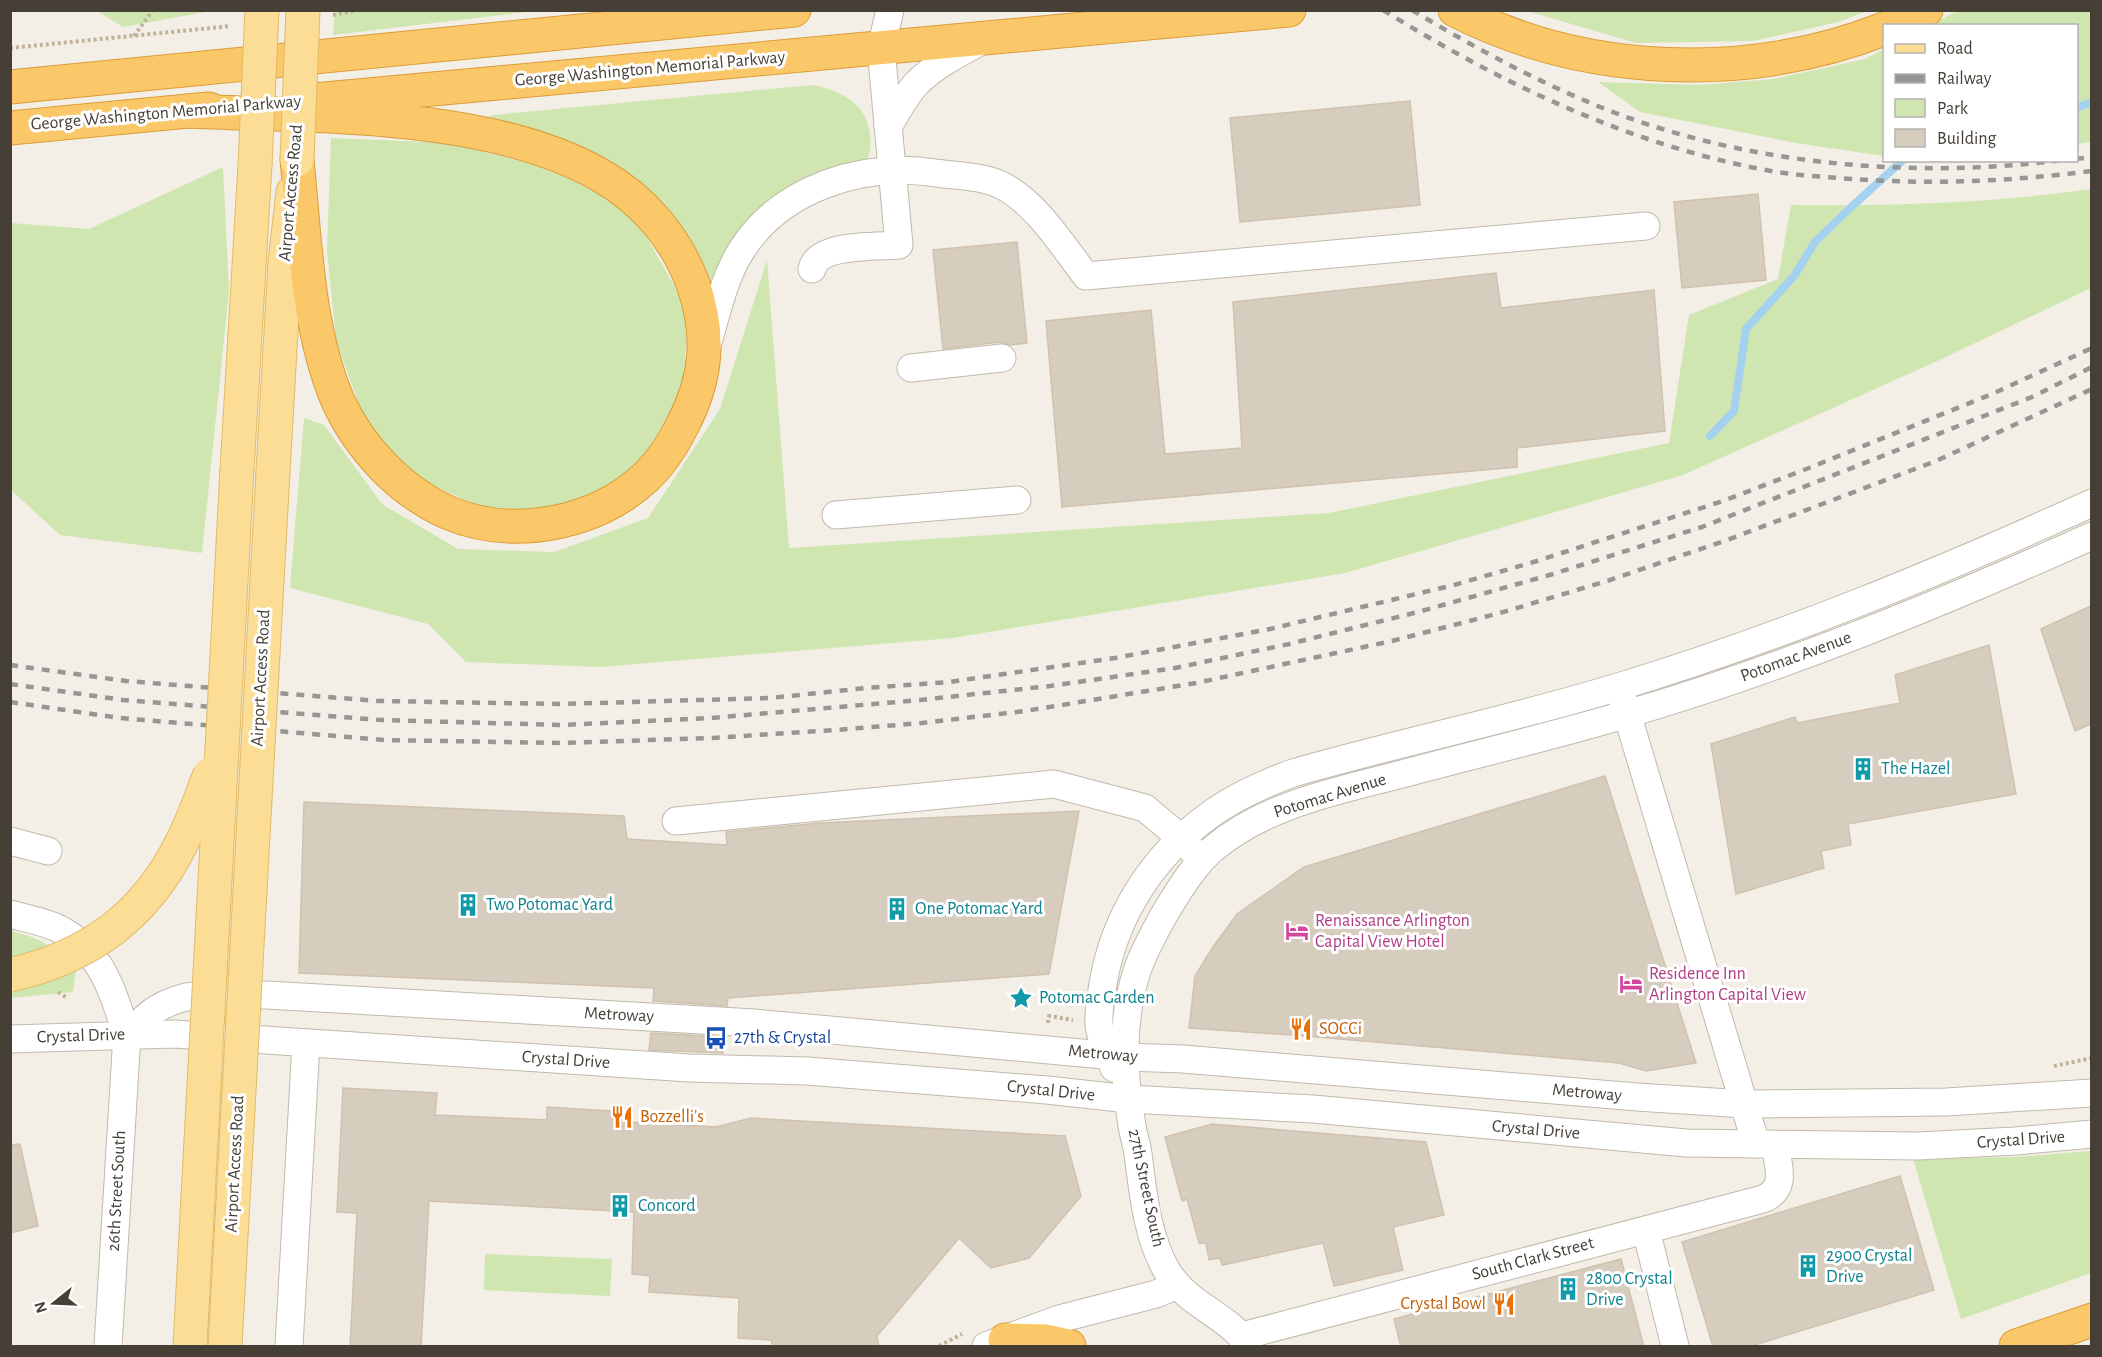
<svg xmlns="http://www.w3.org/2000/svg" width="2102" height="1357" font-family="'Alegreya Sans',sans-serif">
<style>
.green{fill:#cfe6b0}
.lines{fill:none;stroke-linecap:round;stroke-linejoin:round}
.stream{stroke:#a3d1ef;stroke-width:8}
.building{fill:#d7cdbf;stroke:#cfc2af;stroke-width:1.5}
.minor-casing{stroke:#c1b9ac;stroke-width:29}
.major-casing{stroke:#e1ba66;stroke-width:35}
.highway-casing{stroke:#da9c39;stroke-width:35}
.path{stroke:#c0b29b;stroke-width:4;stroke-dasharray:3 3;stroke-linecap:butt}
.minor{stroke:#fff;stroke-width:27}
.major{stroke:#fcdd96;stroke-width:33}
.highway{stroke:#fbc869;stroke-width:33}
.rail{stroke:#969696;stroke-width:4.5;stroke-dasharray:8 8;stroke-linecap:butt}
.major-bridge-casing{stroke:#e1ba66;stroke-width:35;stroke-linecap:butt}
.major-bridge{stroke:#fcdd96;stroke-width:33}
.labels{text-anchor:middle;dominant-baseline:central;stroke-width:6;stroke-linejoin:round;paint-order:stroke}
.street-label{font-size:18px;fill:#453f36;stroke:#fff}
.culture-label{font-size:18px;fill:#0d838f;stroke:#fff;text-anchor:start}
.hotel-label{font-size:18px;fill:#b23c85;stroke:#fff;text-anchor:start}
.food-label{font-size:18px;fill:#c56008;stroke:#fff;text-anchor:start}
.transit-label{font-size:18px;fill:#164399;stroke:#fff;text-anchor:start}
</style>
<rect width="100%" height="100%" fill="#f3efe6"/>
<g class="green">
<path d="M97 11H211L123 27Z"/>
<path d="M335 11V10L535 11 333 35Z"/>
<path d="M1527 11 1868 10V11L1838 22 1753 41 1636 43Z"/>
<path d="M1957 11H2091V142L2077 144 2076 26H1929Z"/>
<path d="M1884 49V156L1796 143 1640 112 1598 82 1700 85 1773 79 1865 59Z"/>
<path d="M813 85C841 91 867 103 870 135 871 146 871 153 865 163L814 178 713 291 690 247 486 118 493 115Z"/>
<path d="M331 138 451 143 552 169 633 213 689 312 682 393 637 468 564 510 481 508 414 476 365 421 336 341 327 250Z"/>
<path d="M223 167 229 291 202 553 60 535 11 490V223L89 229Z"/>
<path d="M2091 189V288L1933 363 1683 475 1345 573 953 638 600 667 466 662 428 624 290 588 304 418 324 425 382 504 458 549 554 552 648 518 720 409 767 260 789 548 1329 513 1669 443 1689 315 1778 279 1791 205C1892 206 1992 203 2091 189Z"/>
<path d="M11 931C43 939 55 947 76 971L73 992 11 998Z"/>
<path d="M2091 1151V1273L1961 1319 1913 1159 2015 1157Z"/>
<path d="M485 1254 612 1259 610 1296 484 1290Z"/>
</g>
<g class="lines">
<g class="stream">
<path d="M2076 108 2092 102"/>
<path d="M1710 436 1734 411 1746 329 1794 276 1815 242 1848 210 1903 160"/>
</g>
</g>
<g class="building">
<path d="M1410 101 1420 205 1240 222 1230 118Z"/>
<path d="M1758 194 1766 280 1682 288 1674 202Z"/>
<path d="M1017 242 1027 343 1010 345 1000 342 943 349 933 250Z"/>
<path d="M1496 273 1501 308 1654 290 1665 431 1517 448V467L1062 507 1046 321 1151 310 1165 454 1242 448 1233 302Z"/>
<path d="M2091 606V724L2075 731 2041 629Z"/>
<path d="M1989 645 2016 794 1848 824 1851 845 1821 851 1824 868 1736 894 1711 744 1795 717 1797 723 1900 703 1895 675Z"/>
<path d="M1605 776 1696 1063 1646 1071 1619 1063 1305 1036 1189 1028 1195 976 1213 947 1237 914 1304 867Z"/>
<path d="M304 802 624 816 627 839 727 845 726 832 820 823 1079 811 1049 974 728 998 727 1006 653 1001 654 988 299 973Z"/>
<path d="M651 1033 724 1037 723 1053 649 1050Z"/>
<path d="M343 1088 437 1093 435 1115 547 1120V1107L627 1112V1122L716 1127 751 1118 1065 1136 1081 1196 1029 1258 991 1268 959 1238 877 1336 879 1347H773L771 1340 738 1338 739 1298 649 1292 650 1276 632 1274 634 1212 429 1201 421 1347H350L357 1213 337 1212Z"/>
<path d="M1212 1124 1426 1142 1444 1215 1393 1227 1403 1270 1334 1286 1323 1243 1222 1265 1220 1258 1209 1260 1206 1243H1199L1187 1199 1182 1201 1165 1137Z"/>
<path d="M20 1144 38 1226 10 1233V1145Z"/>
<path d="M1900 1176 1934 1290 1748 1347H1713L1682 1242Z"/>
<path d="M1621 1259 1644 1347H1401L1394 1319Z"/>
</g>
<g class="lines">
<g class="minor-casing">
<g id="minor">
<path d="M888 127C897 112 905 96 917 83 936 64 962 52 985 39"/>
<path d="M812 269C818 243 877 247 899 245L881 48 890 10"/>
<path d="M707 345C717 313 723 280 741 251 781 187 864 162 936 173 957 176 984 176 1003 186 1038 205 1062 245 1086 276L1646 226"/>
<path d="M911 368 1002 358"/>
<path d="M836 515 1017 500"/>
<path d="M1622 697 1756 1144"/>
<path d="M676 821 1054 784 1145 808 1182 839 1193 851"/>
<path d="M10 841 48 851"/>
<path d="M10 914C25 918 41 921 55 927 101 948 112 990 127 1035L108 1346"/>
<path d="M127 1035C136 1026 145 1017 155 1010 188 988 230 994 267 995L754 1023 1125 1057 1183 1059 1637 1097 1744 1104 1946 1102 2092 1093"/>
<path d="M10 1039 175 1034 689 1068 807 1071 1047 1090 1129 1099 1313 1109 1686 1143 1918 1146 2015 1141 2092 1134"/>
<path d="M1114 1068C1108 1055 1101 1040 1099 1025 1098 1012 1101 997 1103 984 1114 917 1152 857 1207 817 1232 798 1263 784 1293 773 1400 742 1510 720 1618 687 1780 638 1937 573 2092 503"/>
<path d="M1646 1230 1675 1346"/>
<path d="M1242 1336 1763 1199C1788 1189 1778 1165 1775 1145"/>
<path d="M289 1346 306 1043"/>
<path d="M986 1346 1059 1319 1156 1294 1177 1285"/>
<path d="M1249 1346C1228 1315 1187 1305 1167 1271 1147 1237 1143 1192 1138 1154 1137 1144 1133 1135 1132 1125 1123 1075 1121 1017 1138 968 1146 947 1157 927 1168 908 1181 887 1195 864 1214 848 1267 804 1337 791 1402 774 1477 754 1553 736 1627 714 1787 667 1940 604 2092 536"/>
</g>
</g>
<g class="major-casing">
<g id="major">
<path d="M237 470 255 165"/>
<path d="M273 472 285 262 293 192"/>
</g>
</g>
<g class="highway-casing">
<g id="highway">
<path d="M1455 10C1586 77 1748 82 1884 29"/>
<path d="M1892 26 1926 10"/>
<path d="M10 87 794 10"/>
<path d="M314 100 1289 10"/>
<path d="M188 111C314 117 488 111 600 175 643 199 676 238 693 284 711 335 707 379 682 426 673 444 661 463 646 477 596 524 513 540 449 513 401 492 360 449 338 401 307 329 305 238 297 160"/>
<path d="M10 128 209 109"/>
<path d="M1005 1340 1046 1341 1069 1346"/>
<path d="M2016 1346 2092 1320"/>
</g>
</g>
<g class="path">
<path d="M333 15 357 10"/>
<path d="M134 36 153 10"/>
<path d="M10 48 231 26"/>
<path d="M58 992 67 998"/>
<path d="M1048 1023 1049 1016 1073 1020"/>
<path d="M2054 1066 2092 1058"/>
<path d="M939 1346 962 1334"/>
</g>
<use href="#minor" class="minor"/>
<use href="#major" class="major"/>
<use href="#highway" class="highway"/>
<g class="rail">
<path d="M1383 10C1502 84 1632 146 1771 171 1793 175 1816 176 1838 178 1926 185 2004 182 2092 171"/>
<path d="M1412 10C1470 45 1530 78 1593 104 1736 164 1909 180 2062 160"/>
<path d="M2076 159 2092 157"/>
<path d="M10 665 126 681 378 701 561 704 770 698 866 688 949 682 1115 658 1270 629 1454 585 1537 561 1723 501 1809 468 1992 394 2092 348"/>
<path d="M10 684 123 700 381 720 562 725 711 718 920 700 1050 686 1175 668 1289 644 1418 612 1553 574 1702 527 2032 397 2092 367"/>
<path d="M10 702 120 718 384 740 562 743 711 738 835 730 922 723 1025 711 1196 683 1392 641 1500 613 1607 581 1727 540 1936 461 2092 389"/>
</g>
<g class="major-bridge-casing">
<g id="major-bridge">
<path d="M297 160 303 10"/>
<path d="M255 165 262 10"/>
<path d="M10 975C89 957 146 916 182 842 193 821 201 797 210 774"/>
<path d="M190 1346 237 470"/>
<path d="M225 1346 273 472"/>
</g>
</g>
<use href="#major-bridge" class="major-bridge"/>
</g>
<defs>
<g id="building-bare" transform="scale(1.8)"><path d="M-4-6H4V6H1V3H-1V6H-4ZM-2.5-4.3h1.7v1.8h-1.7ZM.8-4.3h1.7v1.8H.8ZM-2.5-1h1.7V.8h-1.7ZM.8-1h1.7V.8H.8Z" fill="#0f9aa8" stroke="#fff" stroke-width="2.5" paint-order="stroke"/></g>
<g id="hotel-bare" transform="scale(1.8)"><path d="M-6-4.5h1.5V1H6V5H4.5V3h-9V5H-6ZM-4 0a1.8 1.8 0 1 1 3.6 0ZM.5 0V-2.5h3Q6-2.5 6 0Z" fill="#d1479c" stroke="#fff" stroke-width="2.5" paint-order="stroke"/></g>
<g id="sight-bare" transform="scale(1.8)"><path d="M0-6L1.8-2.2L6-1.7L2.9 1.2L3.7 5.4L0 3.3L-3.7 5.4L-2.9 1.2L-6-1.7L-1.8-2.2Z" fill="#0f9aa8" stroke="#fff" stroke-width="2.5" paint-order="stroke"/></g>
<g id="restaurant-bare" transform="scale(1.8)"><path d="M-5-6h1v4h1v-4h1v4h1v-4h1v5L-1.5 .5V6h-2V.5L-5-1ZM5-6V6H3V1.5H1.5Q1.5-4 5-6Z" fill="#e8710a" stroke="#fff" stroke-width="2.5" paint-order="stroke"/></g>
<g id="bus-bare" transform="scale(1.8)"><path d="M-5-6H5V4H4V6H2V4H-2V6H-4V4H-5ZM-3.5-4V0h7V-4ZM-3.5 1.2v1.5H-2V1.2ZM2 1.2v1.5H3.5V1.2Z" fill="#1a4fb4" stroke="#fff" stroke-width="2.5" paint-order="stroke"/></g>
</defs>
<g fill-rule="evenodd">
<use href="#building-bare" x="1863" y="769"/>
<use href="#building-bare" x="468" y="905"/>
<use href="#building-bare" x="897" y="909"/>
<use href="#hotel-bare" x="1297" y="931"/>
<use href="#hotel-bare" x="1631" y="984"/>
<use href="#sight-bare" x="1021" y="998"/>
<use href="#restaurant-bare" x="1301" y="1029"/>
<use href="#bus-bare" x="716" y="1038"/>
<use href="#restaurant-bare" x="622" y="1117"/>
<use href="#building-bare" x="620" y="1206"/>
<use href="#building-bare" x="1808" y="1266"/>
<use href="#building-bare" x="1568" y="1289"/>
<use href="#restaurant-bare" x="1504" y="1304"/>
</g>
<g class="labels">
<g class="street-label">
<text transform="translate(650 69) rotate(-5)">George Washington Memorial Parkway</text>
<text transform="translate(166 113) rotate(-5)">George Washington Memorial Parkway</text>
<text transform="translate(291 193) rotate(-85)">Airport Access Road</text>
<text transform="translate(1796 657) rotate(-20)">Potomac Avenue</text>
<text transform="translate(261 678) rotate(-87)">Airport Access Road</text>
<text transform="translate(1330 796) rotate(-17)">Potomac Avenue</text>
<text transform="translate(619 1015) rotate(3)">Metroway</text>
<text transform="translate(81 1036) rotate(-2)">Crystal Drive</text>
<text transform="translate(1103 1054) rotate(5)">Metroway</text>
<text transform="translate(566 1060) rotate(4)">Crystal Drive</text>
<text transform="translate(1051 1091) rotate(6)">Crystal Drive</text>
<text transform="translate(1587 1093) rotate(5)">Metroway</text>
<text transform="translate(1536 1130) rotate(5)">Crystal Drive</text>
<text transform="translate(2021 1140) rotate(-4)">Crystal Drive</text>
<text transform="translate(235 1164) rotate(-87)">Airport Access Road</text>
<text transform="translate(1146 1188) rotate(78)">27th Street South</text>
<text transform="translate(117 1191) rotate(-87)">26th Street South</text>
<text transform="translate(1533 1259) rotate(-15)">South Clark Street</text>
</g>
<g class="culture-label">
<text x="1881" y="769">The Hazel</text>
<text x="486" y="905">Two Potomac Yard</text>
<text x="915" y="909">One Potomac Yard</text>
<text x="1039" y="998">Potomac Garden</text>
<text x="638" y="1206">Concord</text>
<text x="1826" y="1256">2900 Crystal<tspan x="1826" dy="21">Drive</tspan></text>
<text x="1586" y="1279">2800 Crystal<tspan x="1586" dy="21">Drive</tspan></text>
</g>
<g class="hotel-label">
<text x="1315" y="921">Renaissance Arlington<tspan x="1315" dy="21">Capital View Hotel</tspan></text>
<text x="1649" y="974">Residence Inn<tspan x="1649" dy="21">Arlington Capital View</tspan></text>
</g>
<g class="food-label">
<text x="1319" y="1029">SOCCi</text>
<text x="640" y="1117">Bozzelli's</text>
<text x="1486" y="1304" text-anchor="end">Crystal Bowl</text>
</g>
<g class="transit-label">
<text x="734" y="1038">27th &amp; Crystal</text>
</g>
</g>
<rect width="2102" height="1357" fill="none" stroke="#453f36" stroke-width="24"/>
<rect x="1883" y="24" width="195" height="138" fill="#ffffff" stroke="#b5b2af" stroke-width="1.5"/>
<rect x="1895" y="44" width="30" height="9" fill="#fcdd96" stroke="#b5b2af" stroke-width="1.5"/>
<text x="1937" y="54" font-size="18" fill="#453f36">Road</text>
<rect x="1895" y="74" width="30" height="9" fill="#969696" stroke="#b5b2af" stroke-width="1.5"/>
<text x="1937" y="84" font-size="18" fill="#453f36">Railway</text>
<rect x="1895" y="99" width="30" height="18" fill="#cfe6b0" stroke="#b5b2af" stroke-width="1.5"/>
<text x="1937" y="114" font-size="18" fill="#453f36">Park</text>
<rect x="1895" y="129" width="30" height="18" fill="#d7cdbf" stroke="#b5b2af" stroke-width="1.5"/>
<text x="1937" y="144" font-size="18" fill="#453f36">Building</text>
<g transform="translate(54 1303) rotate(252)" stroke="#ffffff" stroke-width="4.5" paint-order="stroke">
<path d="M0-4.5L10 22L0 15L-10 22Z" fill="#453f36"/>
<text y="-9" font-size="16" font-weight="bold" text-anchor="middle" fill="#453f36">N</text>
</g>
</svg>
